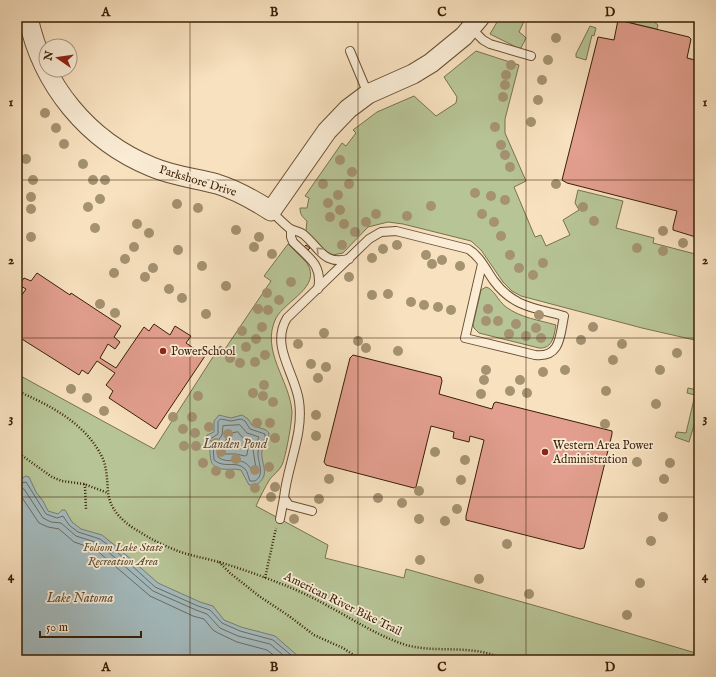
<svg xmlns="http://www.w3.org/2000/svg" width="716" height="677" font-family="'IM FELL English',serif">
<style>
.green{fill:#b7c496;stroke:#78724e}
.water{fill:#a3babd;stroke:#797c74}
.lines{fill:none;stroke-linecap:round;stroke-linejoin:round}
.shore{stroke:#6e6c62;stroke-width:1}
.building{fill:#e29e8e;stroke:#391f07}
.service-casing{stroke:#695035;stroke-width:10}
.tertiary-casing{stroke:#695035;stroke-width:21}
.path{stroke:#391f07;stroke-width:2.5;stroke-dasharray:1 2;stroke-linecap:butt}
.service{stroke:#faecd5;stroke-width:8}
.tertiary{stroke:#faecd5;stroke-width:19}
.tree{fill:#a49271}
.oneway{stroke:#a39078}
.grid{fill:none;stroke:#391f07;stroke-width:1;stroke-opacity:0.55}
.poi-dot{fill:#8f2418;stroke:#faecd5;stroke-width:1.5}
.labels{text-anchor:middle;dominant-baseline:central;stroke-width:3.5;stroke-linejoin:round;paint-order:stroke}
.street-label{font-size:12px;fill:#391f07;stroke:#faecd5}
.poi-label{font-size:12px;fill:#391f07;stroke:#faecd5;text-anchor:start}
.park-label{font-size:12px;font-style:italic;fill:#5f5132;stroke:#faecd5}
.water-label{font-size:13px;font-style:italic;fill:#594e3e;stroke:#faecd5}
.neatline{fill:none;stroke:#391f07;stroke-width:1.5}
.grid-label{font-size:13px;text-anchor:middle;font-weight:bold;fill:#391f07}
</style>
<rect width="100%" height="100%" fill="#f8e1bf"/>
<filter id="stains"><feTurbulence type="fractalNoise" baseFrequency=".005" numOctaves="4"/><feColorMatrix values="0 0 0 0 .2 0 0 0 0 .09 0 0 0 0 .02 0 0 0 .5 -.17"/></filter>
<radialGradient id="worn" r=".72"><stop offset=".6" stop-color="#630" stop-opacity="0"/><stop offset="1" stop-color="#630" stop-opacity=".3"/></radialGradient>
<g class="green">
<path d="M500 17H526L519 32 523 35 526 38 521 48H518L490 34Z"/>
<path d="M631 17H648L658 25 657 29 631 23 630 21Z"/>
<path d="M590 26 596 28 594 36 592 35 586 60 576 57V54Z"/>
<path d="M476 51 519 65 505 119V133L526 181 514 187 535 237 541 235 546 246 570 235 563 220 579 210 575 203 578 190 623 201 616 228 654 238 653 243 699 255 698 262 699 263V341L642 328 521 296 512 291 503 282 481 250 471 241 403 224 388 222 368 227 343 253 333 255 327 252 306 231 307 221C302 217 300 214 300 208H307L309 198 305 196 342 143 346 146 356 133 353 130 377 112 414 96 436 116 456 103 457 97 444 77Z"/>
<path d="M288 244 307 263C322 287 286 300 276 318 260 351 290 380 292 412 292 422 286 456 282 465 279 471 274 474 270 479 265 487 260 497 256 506L328 545 325 558 404 578 406 569 554 611 699 654V660H17V374L154 449 220 346 225 349 271 281 264 276Z"/>
<path d="M486 287C494 289 498 301 506 307 521 318 539 320 556 325 554 335 553 349 539 348L479 333 474 328 473 325 481 290Z"/>
<path d="M699 384V408L689 442 675 437 677 432 686 433 695 395 687 393 688 388 698 390Z"/>
</g>
<g class="water">
<path d="M219 415 231 418 242 415 248 419 252 425 266 430 269 433C269 443 264 443 262 451 260 463 272 475 256 485H249L241 470C234 468 228 470 222 469 207 466 212 457 209 447 208 444 206 442 205 439L207 435 214 432V421Z"/>
<path d="M26 476 29 477 36 492 43 501 48 511 58 514 62 510H65L72 522 81 529 102 535 118 548 158 583 200 602 213 606 224 620 241 627 275 636 298 656 307 660H17V481Z"/>
</g>
<g class="lines">
<g class="shore">
<path d="M221 419 231 421 241 419 245 421 250 429 265 434C266 442 259 444 258 452 257 462 266 474 255 481H250C248 477 248 472 245 469 237 460 224 469 214 460L213 445 210 439 218 434V422Z"/>
<path d="M240 425 247 433 259 437 253 450 256 468 254 472 252 471C243 453 229 466 218 457L217 442 222 435 223 426Z"/>
<path d="M238 432 242 437 249 441 247 455 245 456 236 454H225L224 444 229 434Z"/>
<path d="M17 484 26 482 46 514 57 518 63 516 69 525 78 532 100 539 116 551 155 587 198 606 210 610 222 623 240 631 273 640 297 660"/>
<path d="M17 489H24L43 518 51 522 61 523 76 536 98 543 153 591 196 610 207 614 220 628 238 636 270 644 289 660"/>
<path d="M17 495 21 496 39 523 48 527 59 529 74 542 95 549 150 596 193 616 204 619 213 630 218 633 237 642 267 650 280 660"/>
</g>
</g>
<g class="building">
<path d="M618 20 689 37 691 39 687 58 699 61V238L673 230V227L677 211 567 183 562 180 598 37 614 40Z"/>
<path d="M306 245 310 248 307 251 303 248Z"/>
<path d="M37 273 70 295 71 293 121 326 114 337 120 342 115 349 108 344 100 358 116 368 144 327 149 331 154 324 170 335 175 326 191 336 186 343 205 356 156 429 109 398 113 391 106 385 115 373 97 361 88 374 82 370 79 375 17 336V302L26 289 19 285 24 278 31 281Z"/>
<path d="M353 355 441 377 442 381 439 394 492 409 494 403 496 402 612 431V434L584 548 580 549 466 520V516L484 440 470 436 469 442 453 438 454 432 431 426 416 487 414 488 326 465 324 462 350 358Z"/>
</g>
<g class="lines">
<g class="service-casing">
<g id="service">
<path d="M471 28 483 40 490 44 531 56"/>
<path d="M350 51 368 94"/>
<path d="M271 211C277 217 283 223 289 228 293 231 299 231 303 234 321 249 323 265 349 259"/>
<path d="M291 230V237L293 242C309 258 323 265 318 289"/>
<path d="M312 511 289 505 284 498C287 466 304 434 299 401 295 373 270 346 287 318L369 239 381 232 396 231 468 249C480 256 486 270 494 281 513 307 535 308 564 316 560 335 561 358 535 355L465 338 482 264"/>
<path d="M280 519 284 498"/>
</g>
</g>
<g class="tertiary-casing">
<path id="tertiary" d="M28 17C42 85 88 141 152 167 173 176 195 178 217 184 236 190 254 200 271 211L327 131 348 109 368 94 413 74 431 63 464 36 480 17"/>
</g>
<g class="path">
<path d="M17 391C50 405 87 424 103 459 107 469 107 480 108 491 109 510 125 524 140 532 152 540 165 546 178 551 191 556 205 558 219 562 239 568 259 575 279 583 295 589 312 597 328 606 354 620 378 636 406 645 438 654 475 643 504 660"/>
<path d="M17 452 52 477 62 481 84 484 108 493"/>
<path d="M84 484 85 487 86 509"/>
<path d="M219 562 230 573 259 596 289 616 314 635 343 648 361 660"/>
<path d="M265 578 276 528"/>
</g>
<use href="#service" class="service"/>
<use href="#tertiary" class="tertiary"/>
</g>
<g class="tree">
<circle cx="556" cy="38" r="5"/>
<circle cx="548" cy="60" r="5"/>
<circle cx="511" cy="65" r="5"/>
<circle cx="506" cy="75" r="5"/>
<circle cx="542" cy="80" r="5"/>
<circle cx="505" cy="85" r="5"/>
<circle cx="503" cy="97" r="5"/>
<circle cx="538" cy="100" r="5"/>
<circle cx="45" cy="113" r="5"/>
<circle cx="531" cy="122" r="5"/>
<circle cx="495" cy="127" r="5"/>
<circle cx="56" cy="128" r="5"/>
<circle cx="64" cy="144" r="5"/>
<circle cx="501" cy="145" r="5"/>
<circle cx="505" cy="155" r="5"/>
<circle cx="26" cy="159" r="5"/>
<circle cx="340" cy="160" r="5"/>
<circle cx="83" cy="164" r="5"/>
<circle cx="510" cy="167" r="5"/>
<circle cx="352" cy="172" r="5"/>
<circle cx="33" cy="180" r="5"/>
<circle cx="93" cy="180" r="5"/>
<circle cx="105" cy="180" r="5"/>
<circle cx="323" cy="184" r="5"/>
<circle cx="349" cy="184" r="5"/>
<circle cx="556" cy="184" r="5"/>
<circle cx="475" cy="193" r="5"/>
<circle cx="338" cy="195" r="5"/>
<circle cx="491" cy="196" r="5"/>
<circle cx="31" cy="197" r="5"/>
<circle cx="100" cy="199" r="5"/>
<circle cx="505" cy="200" r="5"/>
<circle cx="328" cy="203" r="5"/>
<circle cx="177" cy="204" r="5"/>
<circle cx="431" cy="206" r="5"/>
<circle cx="88" cy="207" r="5"/>
<circle cx="583" cy="207" r="5"/>
<circle cx="198" cy="208" r="5"/>
<circle cx="31" cy="209" r="5"/>
<circle cx="340" cy="210" r="5"/>
<circle cx="376" cy="214" r="5"/>
<circle cx="482" cy="214" r="5"/>
<circle cx="407" cy="216" r="5"/>
<circle cx="330" cy="217" r="5"/>
<circle cx="594" cy="221" r="5"/>
<circle cx="366" cy="222" r="5"/>
<circle cx="494" cy="222" r="5"/>
<circle cx="137" cy="224" r="5"/>
<circle cx="344" cy="224" r="5"/>
<circle cx="95" cy="228" r="5"/>
<circle cx="236" cy="230" r="5"/>
<circle cx="663" cy="231" r="5"/>
<circle cx="355" cy="232" r="5"/>
<circle cx="149" cy="233" r="5"/>
<circle cx="501" cy="236" r="5"/>
<circle cx="31" cy="237" r="5"/>
<circle cx="259" cy="237" r="5"/>
<circle cx="683" cy="243" r="5"/>
<circle cx="342" cy="245" r="5"/>
<circle cx="397" cy="245" r="5"/>
<circle cx="134" cy="247" r="5"/>
<circle cx="254" cy="247" r="5"/>
<circle cx="637" cy="248" r="5"/>
<circle cx="383" cy="249" r="5"/>
<circle cx="178" cy="250" r="5"/>
<circle cx="663" cy="251" r="5"/>
<circle cx="272" cy="254" r="5"/>
<circle cx="426" cy="255" r="5"/>
<circle cx="510" cy="255" r="5"/>
<circle cx="372" cy="258" r="5"/>
<circle cx="125" cy="259" r="5"/>
<circle cx="442" cy="260" r="5"/>
<circle cx="543" cy="263" r="5"/>
<circle cx="432" cy="264" r="5"/>
<circle cx="202" cy="266" r="5"/>
<circle cx="460" cy="266" r="5"/>
<circle cx="153" cy="268" r="5"/>
<circle cx="519" cy="268" r="5"/>
<circle cx="114" cy="273" r="5"/>
<circle cx="533" cy="275" r="5"/>
<circle cx="145" cy="277" r="5"/>
<circle cx="349" cy="277" r="5"/>
<circle cx="291" cy="282" r="5"/>
<circle cx="226" cy="286" r="5"/>
<circle cx="169" cy="289" r="5"/>
<circle cx="267" cy="293" r="5"/>
<circle cx="388" cy="294" r="5"/>
<circle cx="372" cy="295" r="5"/>
<circle cx="182" cy="298" r="5"/>
<circle cx="279" cy="300" r="5"/>
<circle cx="411" cy="302" r="5"/>
<circle cx="100" cy="304" r="5"/>
<circle cx="424" cy="305" r="5"/>
<circle cx="438" cy="307" r="5"/>
<circle cx="258" cy="309" r="5"/>
<circle cx="488" cy="309" r="5"/>
<circle cx="268" cy="310" r="5"/>
<circle cx="451" cy="310" r="5"/>
<circle cx="115" cy="313" r="5"/>
<circle cx="206" cy="314" r="5"/>
<circle cx="539" cy="315" r="5"/>
<circle cx="486" cy="321" r="5"/>
<circle cx="498" cy="321" r="5"/>
<circle cx="516" cy="324" r="5"/>
<circle cx="262" cy="327" r="5"/>
<circle cx="593" cy="327" r="5"/>
<circle cx="536" cy="328" r="5"/>
<circle cx="242" cy="331" r="5"/>
<circle cx="324" cy="333" r="5"/>
<circle cx="509" cy="334" r="5"/>
<circle cx="526" cy="336" r="5"/>
<circle cx="541" cy="338" r="5"/>
<circle cx="256" cy="339" r="5"/>
<circle cx="581" cy="340" r="5"/>
<circle cx="358" cy="341" r="5"/>
<circle cx="298" cy="344" r="5"/>
<circle cx="622" cy="344" r="5"/>
<circle cx="246" cy="347" r="5"/>
<circle cx="366" cy="348" r="5"/>
<circle cx="398" cy="351" r="5"/>
<circle cx="221" cy="352" r="5"/>
<circle cx="677" cy="353" r="5"/>
<circle cx="265" cy="355" r="5"/>
<circle cx="230" cy="358" r="5"/>
<circle cx="613" cy="360" r="5"/>
<circle cx="255" cy="362" r="5"/>
<circle cx="240" cy="363" r="5"/>
<circle cx="311" cy="364" r="5"/>
<circle cx="326" cy="367" r="5"/>
<circle cx="486" cy="370" r="5"/>
<circle cx="565" cy="370" r="5"/>
<circle cx="660" cy="370" r="5"/>
<circle cx="543" cy="372" r="5"/>
<circle cx="318" cy="378" r="5"/>
<circle cx="484" cy="380" r="5"/>
<circle cx="520" cy="380" r="5"/>
<circle cx="264" cy="385" r="5"/>
<circle cx="71" cy="389" r="5"/>
<circle cx="510" cy="391" r="5"/>
<circle cx="606" cy="391" r="5"/>
<circle cx="253" cy="393" r="5"/>
<circle cx="527" cy="393" r="5"/>
<circle cx="481" cy="394" r="5"/>
<circle cx="198" cy="396" r="5"/>
<circle cx="263" cy="396" r="5"/>
<circle cx="87" cy="398" r="5"/>
<circle cx="273" cy="402" r="5"/>
<circle cx="656" cy="404" r="5"/>
<circle cx="104" cy="411" r="5"/>
<circle cx="316" cy="415" r="5"/>
<circle cx="173" cy="417" r="5"/>
<circle cx="192" cy="417" r="5"/>
<circle cx="257" cy="423" r="5"/>
<circle cx="270" cy="423" r="5"/>
<circle cx="605" cy="424" r="5"/>
<circle cx="209" cy="427" r="5"/>
<circle cx="183" cy="429" r="5"/>
<circle cx="195" cy="433" r="5"/>
<circle cx="228" cy="434" r="5"/>
<circle cx="316" cy="436" r="5"/>
<circle cx="275" cy="438" r="5"/>
<circle cx="216" cy="443" r="5"/>
<circle cx="184" cy="446" r="5"/>
<circle cx="196" cy="446" r="5"/>
<circle cx="221" cy="452" r="5"/>
<circle cx="435" cy="452" r="5"/>
<circle cx="236" cy="459" r="5"/>
<circle cx="465" cy="460" r="5"/>
<circle cx="637" cy="462" r="5"/>
<circle cx="203" cy="463" r="5"/>
<circle cx="670" cy="463" r="5"/>
<circle cx="269" cy="467" r="5"/>
<circle cx="255" cy="470" r="5"/>
<circle cx="216" cy="471" r="5"/>
<circle cx="230" cy="474" r="5"/>
<circle cx="329" cy="479" r="5"/>
<circle cx="664" cy="479" r="5"/>
<circle cx="461" cy="480" r="5"/>
<circle cx="275" cy="487" r="5"/>
<circle cx="255" cy="488" r="5"/>
<circle cx="419" cy="491" r="5"/>
<circle cx="271" cy="497" r="5"/>
<circle cx="378" cy="498" r="5"/>
<circle cx="319" cy="499" r="5"/>
<circle cx="402" cy="503" r="5"/>
<circle cx="457" cy="509" r="5"/>
<circle cx="663" cy="517" r="5"/>
<circle cx="294" cy="519" r="5"/>
<circle cx="419" cy="519" r="5"/>
<circle cx="445" cy="521" r="5"/>
<circle cx="651" cy="541" r="5"/>
<circle cx="507" cy="544" r="5"/>
<circle cx="420" cy="560" r="5"/>
<circle cx="479" cy="579" r="5"/>
<circle cx="640" cy="583" r="5"/>
<circle cx="529" cy="594" r="5"/>
<circle cx="627" cy="615" r="5"/>
</g>
<defs><path id="oneway-chevron" d="M-2-3.5L2.5 0L-2 3.5" fill="none" stroke-width="1.6" stroke-linecap="round" stroke-linejoin="round"/></defs>
<use class="oneway" href="#oneway-chevron" transform="translate(319 250) rotate(-136)"/>
<path class="grid" d="M190 17V660M358 17V660M526 17V660M17 180H699M17 338H699M17 497H699"/>
<g class="poi-dot">
<circle cx="163" cy="351" r="4"/>
<circle cx="545" cy="452" r="4"/>
</g>
<g class="labels">
<g class="street-label">
<text transform="translate(198 181) rotate(17)">Parkshore Drive</text>
<text transform="translate(343 604) rotate(26)">American River Bike Trail</text>
</g>
<g class="poi-label">
<text x="171" y="351">PowerSchool</text>
<text x="553" y="445">Western Area Power<tspan x="553" dy="14">Administration</tspan></text>
</g>
<g class="park-label">
<text x="123" y="547">Folsom Lake State<tspan x="123" dy="14">Recreation Area</tspan></text>
</g>
<g class="water-label">
<text x="235" y="444">Landen Pond</text>
<text x="80" y="598">Lake Natoma</text>
</g>
</g>
<rect width="716" height="677" fill="none" stroke="#f8e1bf" stroke-width="44"/>
<g transform="translate(58 58) rotate(283)"><circle r="19" fill="#faecd5" stroke="#ad9a83"/>
<path d="M0-3L7 15L0 10L-7 15Z" fill="#8f2418"/>
<text y="-6" font-size="11" font-weight="bold" text-anchor="middle" fill="#391f07">N</text>
</g>
<path d="M40 631v6h101v-6" fill="none" stroke="#391f07" stroke-width="2"/>
<text x="46" y="631" font-size="12" fill="#391f07" stroke="#faecd5" stroke-width="3" paint-order="stroke">50 m</text>
<rect x="22" y="22" width="672" height="633" class="neatline"/>
<g class="grid-label">
<text x="106" y="16">A</text>
<text x="274" y="16">B</text>
<text x="442" y="16">C</text>
<text x="610" y="16">D</text>
<text x="11" y="106">1</text>
<text x="705" y="106">1</text>
<text x="11" y="264">2</text>
<text x="705" y="264">2</text>
<text x="11" y="422">3</text>
<text x="705" y="422">3</text>
<text x="11" y="580">4</text>
<text x="705" y="580">4</text>
<text x="106" y="671">A</text>
<text x="274" y="671">B</text>
<text x="442" y="671">C</text>
<text x="610" y="671">D</text>
</g>
<rect width="100%" height="100%" filter="url(#stains)"/>
<rect width="100%" height="100%" fill="url(#worn)"/>
</svg>
